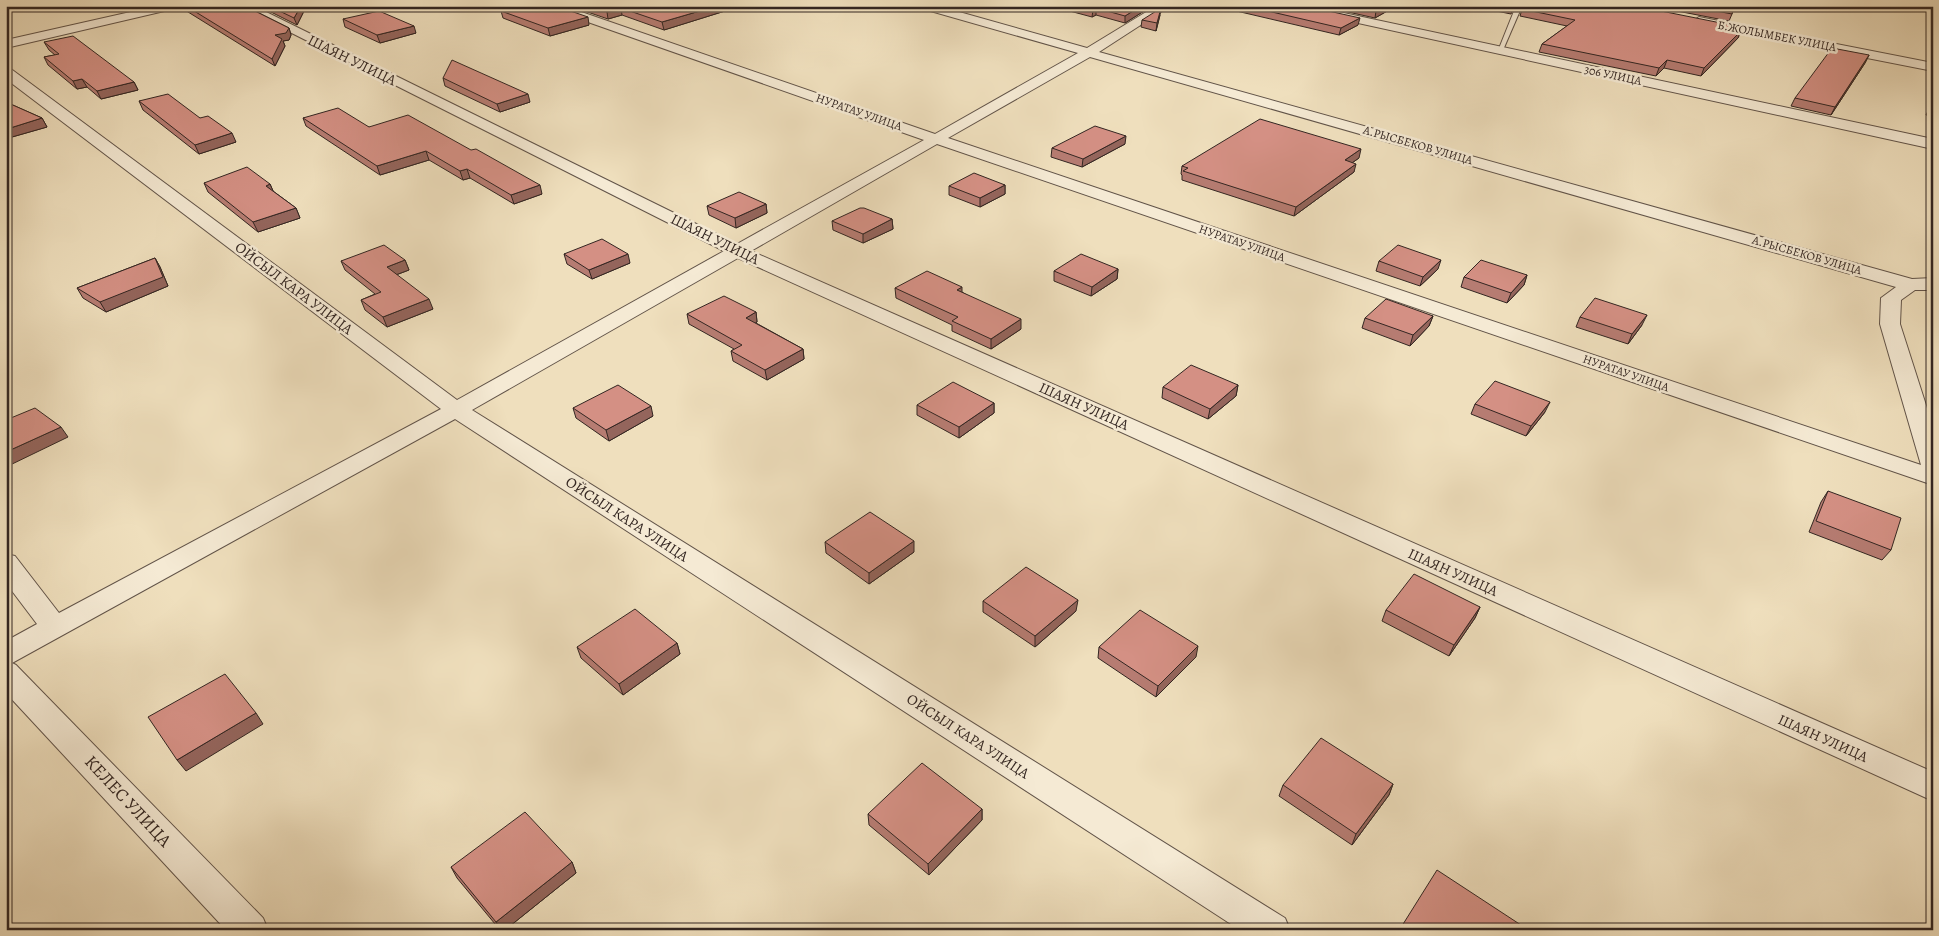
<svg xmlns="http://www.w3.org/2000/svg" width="1939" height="936" font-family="Alegreya,serif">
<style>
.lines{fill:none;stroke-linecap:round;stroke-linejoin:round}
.service-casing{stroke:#625449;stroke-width:2}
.minor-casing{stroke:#625449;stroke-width:2}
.service{fill:#f5ead4;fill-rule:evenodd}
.minor{fill:#f5ead4;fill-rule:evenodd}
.wall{fill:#b67c72;stroke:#332622}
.shaded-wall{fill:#94655c;stroke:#332622}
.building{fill:#d49084;stroke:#332622}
.labels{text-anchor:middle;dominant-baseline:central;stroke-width:5;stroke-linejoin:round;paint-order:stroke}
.far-street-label{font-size:12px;fill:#332622;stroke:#f5ead4}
.street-label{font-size:15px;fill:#332622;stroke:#f5ead4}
.near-street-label{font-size:18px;fill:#332622;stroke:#f5ead4}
</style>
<rect width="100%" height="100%" fill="#efdfbd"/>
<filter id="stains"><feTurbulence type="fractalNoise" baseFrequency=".004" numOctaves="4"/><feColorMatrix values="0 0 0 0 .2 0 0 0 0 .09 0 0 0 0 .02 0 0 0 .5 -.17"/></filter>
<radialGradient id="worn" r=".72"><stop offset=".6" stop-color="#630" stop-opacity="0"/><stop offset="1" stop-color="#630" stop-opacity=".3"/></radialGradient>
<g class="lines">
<g class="service-casing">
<path id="service" d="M1516 6H1522L1503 50 1498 51Z"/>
</g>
<g class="minor-casing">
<g id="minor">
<path d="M157 6H179L173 9 6 48V40Z"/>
<path d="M238 6H254L737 244 924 140 548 8 546 6H564L935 134 1078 53 920 8 918 6H938L1087 48 1156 6H1170L1099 52 1912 279 1933 278V290H1915L1901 300 1900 324 1933 427V485L937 144 751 251 1933 772V801L738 258 472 410 1285 918 1290 930H1240L455 419 12 663 16 665 263 918 268 930H226L6 693V641L37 624 6 583V554L15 556 59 613 441 409 6 79V68L11 69 457 400 724 251ZM1090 57 1896 287 1881 298 1880 324 1921 465 948 138Z"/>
<path d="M1288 6H1311L1933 139V149L1294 9Z"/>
<path d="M1699 17 1933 63V71L1695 24 1693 21Z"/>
</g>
</g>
<use href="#service" class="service"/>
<use href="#minor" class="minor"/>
</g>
<g class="wall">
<path d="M180 6H245L289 28 291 35 289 40 283 41 285 46 275 66 180 7Z"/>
<path d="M259 6H306V7L297 25Z"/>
<path d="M570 6H741L664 30 622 15 608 19Z"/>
<path d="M1051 6H1152L1125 23 1096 15 1092 17Z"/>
<path d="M1215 6H1306L1358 25 1339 35Z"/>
<path d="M1321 6H1396L1375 18Z"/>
<path d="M1472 6H1514L1511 14Z"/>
<path d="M1523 6 1730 28 1741 31 1738 38 1701 76 1664 68 1656 76 1539 52 1542 44 1567 26 1520 16Z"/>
<path d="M1651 6H1734L1732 14 1729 21Z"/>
<path d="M1764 6H1779L1778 8Z"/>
<path d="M501 11 589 25 550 36 503 18Z"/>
<path d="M1160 15 1156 31 1141 27 1142 20Z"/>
<path d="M343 19 416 33 380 43 345 27Z"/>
<path d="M44 42 134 82 138 90 101 99 87 87 77 89 48 65 44 57 55 55 49 50Z"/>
<path d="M1869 55 1865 63 1831 115 1791 106 1795 98Z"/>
<path d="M443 78 530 102 500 112 445 86Z"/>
<path d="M139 101 200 118 236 142 199 154 143 110Z"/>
<path d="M1933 101V116L1926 115Z"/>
<path d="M6 102 42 118 47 127 12 137 6 134Z"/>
<path d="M303 118 369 127 542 194 514 204 470 178 463 180 429 160 380 175 306 126Z"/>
<path d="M1125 144 1082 167 1051 157 1052 148Z"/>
<path d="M1359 158 1352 163 1354 172 1294 216 1182 180V175L1181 174 1182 166Z"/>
<path d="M204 183 270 184 273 191 296 208 300 218 258 232 208 192Z"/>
<path d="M1005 185V194L980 207 949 195V186Z"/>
<path d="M766 204 767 213 736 228 709 215 707 206Z"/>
<path d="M892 219 893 229 863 243 833 230 832 221Z"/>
<path d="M564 254 630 263 592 279 567 264Z"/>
<path d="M155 258 160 267 168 286 106 312 83 298 77 288Z"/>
<path d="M405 260 409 270 396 275 433 309 387 327 365 310 361 300 375 294 345 270 341 261Z"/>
<path d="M1379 261 1438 269 1420 286 1376 271Z"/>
<path d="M1118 269 1117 279 1091 296 1054 281V271Z"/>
<path d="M1527 275 1524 285 1507 303 1461 287 1464 277Z"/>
<path d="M895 288 962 292 1021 329 991 349 952 331V325L896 298Z"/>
<path d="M756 312 757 322 756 323 803 349 804 359 767 380 733 361 731 351 734 349 689 324 687 314Z"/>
<path d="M1433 316 1429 326 1410 346 1362 328 1365 318Z"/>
<path d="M1580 317 1642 325 1628 344 1576 327Z"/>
<path d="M1238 385 1236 396 1208 419 1162 398 1163 387Z"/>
<path d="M994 403V413L959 438 917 415V405Z"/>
<path d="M1475 404 1545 412 1526 436 1471 414Z"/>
<path d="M573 408 653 416 609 441 576 418Z"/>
<path d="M1828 491 1891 550 1882 560 1809 532 1821 502Z"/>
<path d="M825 542 914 552 869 584 826 553Z"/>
<path d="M983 601 1076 611 1035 647 983 612Z"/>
<path d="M1480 607 1475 618 1449 656 1382 621 1386 610Z"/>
<path d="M677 643 680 654 623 695 581 658 577 647Z"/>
<path d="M1099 647 1196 657 1156 697 1098 658Z"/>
<path d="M1393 784 1389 795 1352 845 1279 796 1283 785Z"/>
<path d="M982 809V820L929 875 869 825 868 814Z"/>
<path d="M572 862 576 873 505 930H500L457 878 451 867Z"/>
</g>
<g class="shaded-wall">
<path d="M301 6 306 7 297 25 294 18Z"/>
<path d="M717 6H741L664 30 662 22Z"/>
<path d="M1141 6H1152L1125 23V16Z"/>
<path d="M1384 6H1396L1375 18 1376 11Z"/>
<path d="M621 8 622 15 608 19 607 12Z"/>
<path d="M1096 8V15L1092 17 1093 10Z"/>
<path d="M1161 8 1160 15 1156 31 1157 23Z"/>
<path d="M588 17 589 25 550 36 548 28Z"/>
<path d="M1360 18 1358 25 1339 35 1341 28Z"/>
<path d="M414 26 416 33 380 43 377 35Z"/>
<path d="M289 28 291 35 289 40 283 41 285 46 275 66 272 59 275 35Z"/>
<path d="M1741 31 1738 38 1701 76 1704 68Z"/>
<path d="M1869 55 1865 63 1831 115 1835 107Z"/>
<path d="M1667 60 1664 68 1656 76 1659 68Z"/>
<path d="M82 79 87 87 77 89 73 81Z"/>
<path d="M134 82 138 90 101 99 97 91Z"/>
<path d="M528 94 530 102 500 112 497 104Z"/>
<path d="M42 118 47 127 12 137 7 129Z"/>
<path d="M232 133 236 142 199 154 195 145Z"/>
<path d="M1126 136 1125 144 1082 167 1083 159Z"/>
<path d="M1361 149 1359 158 1343 169 1345 160Z"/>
<path d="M426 151 429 160 380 175 377 166Z"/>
<path d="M1356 164 1354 172 1294 216 1296 207Z"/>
<path d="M467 169 470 178 463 180 460 171Z"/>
<path d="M270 184 274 193 266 186Z"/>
<path d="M540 185 542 194 514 204 511 195Z"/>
<path d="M1005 185V194L980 207V198Z"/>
<path d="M766 204 767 213 736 228 735 218Z"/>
<path d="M296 208 300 218 258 232 253 222Z"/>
<path d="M892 219 893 229 863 243V234Z"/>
<path d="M628 254 630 263 592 279 589 270Z"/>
<path d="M155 258 160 267 168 286 106 312 100 302Z"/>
<path d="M405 260 409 270 390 277 387 267Z"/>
<path d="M1441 260 1438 269 1420 286 1423 277Z"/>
<path d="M1118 269 1117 279 1091 296 1092 287Z"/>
<path d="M1527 275 1524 285 1507 303 1511 293Z"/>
<path d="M962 287V297L957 290Z"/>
<path d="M429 299 433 309 387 327 383 317Z"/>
<path d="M756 312 757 322 747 328 746 318Z"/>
<path d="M1647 315 1642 325 1628 344 1632 334Z"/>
<path d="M1433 316 1429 326 1410 346 1413 335Z"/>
<path d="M1021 319V329L991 349V339Z"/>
<path d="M803 349 804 359 767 380 765 370Z"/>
<path d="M1238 385 1236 396 1208 419 1210 409Z"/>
<path d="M1550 402 1545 412 1526 436 1531 426Z"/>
<path d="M994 403V413L959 438V427Z"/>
<path d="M651 406 653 416 609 441 606 430Z"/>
<path d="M61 427 68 437 8 466 6 464V452Z"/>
<path d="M914 541V552L869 584V573Z"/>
<path d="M1078 600 1076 611 1035 647V636Z"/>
<path d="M1480 607 1475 618 1449 656 1454 645Z"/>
<path d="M677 643 680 654 623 695 619 684Z"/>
<path d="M1198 646 1196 657 1156 697 1158 686Z"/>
<path d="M256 713 263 724 186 771 177 760Z"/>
<path d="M1393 784 1389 795 1352 845 1356 834Z"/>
<path d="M982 809V820L929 875 928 864Z"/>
<path d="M572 862 576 873 505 930H501L496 922Z"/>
</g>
<g class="building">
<path d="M186 6H245L289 28 286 33 275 35 282 39 272 59Z"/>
<path d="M269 6H301L294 18Z"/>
<path d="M518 6H556L588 17 548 28 501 11Z"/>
<path d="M590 6H717L662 22 621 8 607 12Z"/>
<path d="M1079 6H1141L1125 16 1096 8 1093 10Z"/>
<path d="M1246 6H1306L1360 18 1341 28Z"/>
<path d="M1356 6H1384L1376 11Z"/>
<path d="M1523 6H1636L1731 25 1730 28 1741 31 1704 68 1667 60 1659 68 1542 44 1575 20 1522 9Z"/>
<path d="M1690 6H1734L1732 14Z"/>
<path d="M1161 8 1157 23 1142 20Z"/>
<path d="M379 11 414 26 377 35 343 19Z"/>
<path d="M73 36 134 82 97 91 82 79 73 81 44 57 59 54 44 42Z"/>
<path d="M1832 48 1869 55 1835 107 1795 98Z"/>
<path d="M452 60 528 94 497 104 443 78Z"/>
<path d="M168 94 200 118 208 116 232 133 195 145 139 101Z"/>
<path d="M6 102 42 118 7 129 6 128Z"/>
<path d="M338 108 369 127 408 115 471 150 476 149 540 185 511 195 467 169 460 171 426 151 377 166 303 118Z"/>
<path d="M1260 119 1361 149 1345 160 1356 164 1296 207 1183 171 1188 168 1182 166Z"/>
<path d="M1095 126 1126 136 1083 159 1052 148Z"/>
<path d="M247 167 270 184 266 186 296 208 253 222 204 183Z"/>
<path d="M974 173 1005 185 980 198 949 186Z"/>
<path d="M739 192 766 204 735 218 707 206Z"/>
<path d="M860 208H864L892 219 863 234 832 221Z"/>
<path d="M602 239 628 254 589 270 564 254Z"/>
<path d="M384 245 405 260 387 267 429 299 383 317 361 300 381 292 341 261Z"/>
<path d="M1398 245 1441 260 1423 277 1379 261Z"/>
<path d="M1081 254 1118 269 1092 287 1054 271Z"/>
<path d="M155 258 163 277 100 302 77 288Z"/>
<path d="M1481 260 1527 275 1511 293 1464 277Z"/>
<path d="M927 271 962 287 957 290 1021 319 991 339 952 321 958 317 895 288Z"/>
<path d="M724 296 756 312 746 318 803 349 765 370 731 351 742 345 687 314Z"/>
<path d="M1595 298 1647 315 1632 334 1580 317Z"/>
<path d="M1386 299 1433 316 1413 335 1365 318Z"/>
<path d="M1191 365 1238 385 1210 409 1163 387Z"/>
<path d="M1495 381 1550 402 1531 426 1475 404Z"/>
<path d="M953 382 994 403 959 427 917 405Z"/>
<path d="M618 385 651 406 606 430 573 408Z"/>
<path d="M35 408 61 427 6 452V420Z"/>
<path d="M1828 491 1901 518 1891 550 1816 521Z"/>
<path d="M870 512 914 541 869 573 825 542Z"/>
<path d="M1026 567 1078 600 1035 636 983 601Z"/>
<path d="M1414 574 1480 607 1454 645 1386 610Z"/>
<path d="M635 609 677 643 619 684 577 647Z"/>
<path d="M1140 610 1198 646 1158 686 1099 647Z"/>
<path d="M225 674 256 713 177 760 148 717Z"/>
<path d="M1321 738 1393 784 1356 834 1283 785Z"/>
<path d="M922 763 982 809 928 864 868 814Z"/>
<path d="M525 812 572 862 496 922 451 867Z"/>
<path d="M1437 870 1524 927 1522 930H1401L1400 929Z"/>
</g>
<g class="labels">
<g class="far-street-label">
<text transform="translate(1777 36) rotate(11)">Б.ЖОЛЫМБЕК УЛИЦА</text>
<text transform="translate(1613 75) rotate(12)">306 УЛИЦА</text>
<text transform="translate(859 112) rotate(19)">НУРАТАУ УЛИЦА</text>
<text transform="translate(1418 145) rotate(16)">А.РЫСБЕКОВ УЛИЦА</text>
<text transform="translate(1242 243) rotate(19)">НУРАТАУ УЛИЦА</text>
<text transform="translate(1807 255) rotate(16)">А.РЫСБЕКОВ УЛИЦА</text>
<text transform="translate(1626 373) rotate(19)">НУРАТАУ УЛИЦА</text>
</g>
<g class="street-label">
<text transform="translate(352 60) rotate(26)">ШАЯН УЛИЦА</text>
<text transform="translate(715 239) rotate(26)">ШАЯН УЛИЦА</text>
<text transform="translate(294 288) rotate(37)">ОЙСЫЛ КАРА УЛИЦА</text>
<text transform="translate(1084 406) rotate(24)">ШАЯН УЛИЦА</text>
<text transform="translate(627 519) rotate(33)">ОЙСЫЛ КАРА УЛИЦА</text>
<text transform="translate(1453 572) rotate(24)">ШАЯН УЛИЦА</text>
<text transform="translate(968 736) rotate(33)">ОЙСЫЛ КАРА УЛИЦА</text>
<text transform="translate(1823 738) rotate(24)">ШАЯН УЛИЦА</text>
</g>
<g class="near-street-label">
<text transform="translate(128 801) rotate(47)">КЕЛЕС УЛИЦА</text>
</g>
</g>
<rect width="1939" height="936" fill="none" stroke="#efdfbd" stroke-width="25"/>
<rect x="8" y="8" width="1924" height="921" fill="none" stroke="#332622" stroke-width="2.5"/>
<rect x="12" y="12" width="1914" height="911" fill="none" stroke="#332622"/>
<rect width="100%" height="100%" filter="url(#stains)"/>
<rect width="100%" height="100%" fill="url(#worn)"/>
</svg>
